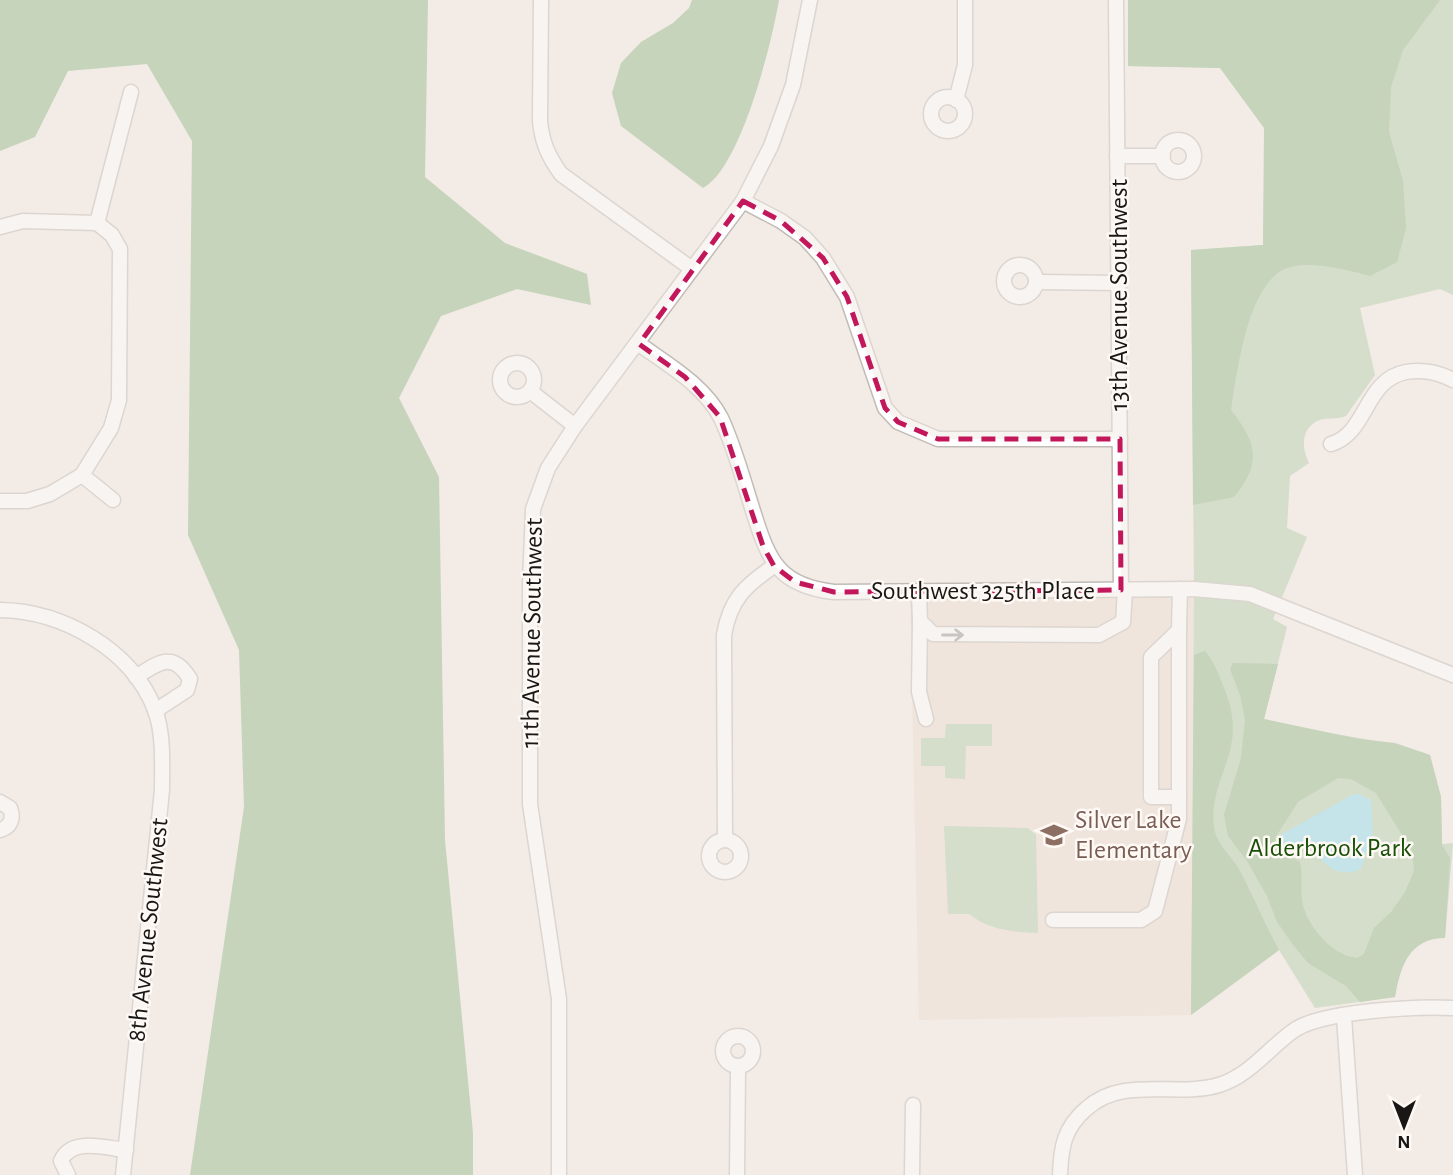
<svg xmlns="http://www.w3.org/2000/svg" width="1453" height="1175" font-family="'Alegreya Sans',sans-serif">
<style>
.built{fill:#ebddd3}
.green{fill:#b1ccab}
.forest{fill:#8fb886;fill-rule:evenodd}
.water{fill:#8cdbef}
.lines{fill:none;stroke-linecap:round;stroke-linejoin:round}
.minor-casing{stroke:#c1bbb6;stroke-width:17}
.minor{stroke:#fff;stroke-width:14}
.oneway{stroke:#989796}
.marked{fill:none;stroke:#c2185b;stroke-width:5;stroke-dasharray:14 9;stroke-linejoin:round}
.labels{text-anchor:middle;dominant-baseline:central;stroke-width:5;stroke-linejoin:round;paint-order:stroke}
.street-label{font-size:26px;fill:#191715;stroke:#fef9f5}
.education-label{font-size:26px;fill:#785e54;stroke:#fef9f5;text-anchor:start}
.park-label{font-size:26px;fill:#1a4f08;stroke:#fef9f5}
</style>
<rect width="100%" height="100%" fill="#f2ebe6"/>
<path class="built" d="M1194 589 1191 1015 919 1020 910 592Z"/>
<g class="green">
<path d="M1128 0H1453V295L1440 289 1360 308 1375 375 1346 416C1336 420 1326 417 1317 421 1300 430 1302 450 1309 463L1290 476 1287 528 1307 537 1273 619 1287 627 1264 719C1318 735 1376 736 1430 755L1441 797 1442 844 1453 843 1445 938C1409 938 1400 967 1395 997L1315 1008 1279 950 1191 1015 1194 589 1191 250 1263 245 1265 128 1220 68 1128 66Z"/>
<path d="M946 724H992V746H966L965 779 945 778V766H921V738H945Z"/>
<path d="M944 826 1028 828 1036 835 1038 933C1013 932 989 930 969 914H948Z"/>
</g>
<g class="forest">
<path d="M0 0H428L425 177 505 243 587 274 591 305 517 289 441 316 399 398 439 477 445 840 473 1133V1175H190L244 807 239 650 188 535 192 141 147 64 68 71 35 137 0 151Z"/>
<path d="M692 0H779C772 42 741 168 703 188L621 126 612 93 621 63 641 42 673 23 689 8Z"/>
<path d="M1128 0H1440L1403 50 1391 87 1389 132 1403 181 1406 228 1397 262 1370 276C1349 270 1312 261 1290 267 1247 279 1237 373 1231 410 1257 443 1262 463 1234 497L1193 505 1191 250 1263 245 1264 128 1220 68 1128 66Z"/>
<path d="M1205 651C1214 661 1219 675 1224 688 1251 752 1207 776 1214 828 1217 845 1231 855 1239 869 1253 895 1264 923 1279 950L1191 1015 1194 655Z"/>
<path d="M1233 663 1278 664 1264 719 1359 739 1395 743 1430 755 1441 797 1442 845 1450 858 1445 938C1409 938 1400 967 1395 997L1360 1002 1346 986 1308 963 1294 946 1277 922 1267 896 1247 861 1228 836 1224 815 1241 758 1245 720 1240 695 1230 669ZM1338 778 1351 779 1376 793 1412 851 1414 871 1405 892 1391 912 1374 928 1364 954 1357 958C1332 956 1306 925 1302 901 1300 887 1303 875 1300 862 1289 855 1274 853 1275 838L1298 802Z"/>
</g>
<path class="water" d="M1359 794 1371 800 1373 832 1361 869C1339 879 1324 865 1311 848L1301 845 1289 849 1279 843 1278 838 1282 834 1352 795Z"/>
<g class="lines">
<g class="minor-casing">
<g id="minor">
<path d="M541 0 540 121C542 142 548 156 561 174L692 269"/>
<path d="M1116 0 1121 590"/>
<circle cx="948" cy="114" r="17"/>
<path d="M956 100 965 65V0"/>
<circle cx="1178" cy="156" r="16"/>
<path d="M1117 156H1163"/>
<path d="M743 201 781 221 805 238 823 258 847 297 885 408 898 422 938 439H1120"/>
<path d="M97 223 131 92"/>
<path d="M0 227 23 221 97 223"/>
<circle cx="1020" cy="281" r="16"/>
<path d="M1036 282 1120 283"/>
<path d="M639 344C667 364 704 385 721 418 735 448 744 483 754 514 769 562 780 586 834 592L1194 589 1250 594 1453 675"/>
<circle cx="517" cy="380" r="17"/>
<path d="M530 391 575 426"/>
<path d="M1331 444C1368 433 1364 380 1406 372 1423 369 1438 372 1453 380"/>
<path d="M82 475 113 500"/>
<path d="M0 501H27L50 494 82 475 111 428 119 400 120 249 112 235 97 223"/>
<path d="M919 592 920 621 933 634 1099 635 1123 622 1125 590"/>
<path d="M0 610C62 611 132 649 155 710 164 734 162 765 162 790L123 1175"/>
<path d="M920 621 919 692 926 719"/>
<path d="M136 677C159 662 173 651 190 679L187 690 155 711"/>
<path d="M1179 797H1151V657L1179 630 1180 589"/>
<path d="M0 802 10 808C14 818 11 827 0 830"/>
<circle cx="725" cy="856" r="16"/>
<path d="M725 840 724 635C730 599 746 585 774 566"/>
<path d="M1053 920H1141L1155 911 1179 819V630"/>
<path d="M1344 1017 1355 1175"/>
<circle cx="738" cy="1051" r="15"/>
<path d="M68 1175 61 1161C71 1137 105 1148 126 1150"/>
<path d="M559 1175V999L530 804V583L533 509 548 468 575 426 743 201 771 146 793 85 810 0"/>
<path d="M737 1175 738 1067"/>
<path d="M912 1175 913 1105"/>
<path d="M1060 1175C1061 1147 1064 1128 1086 1109 1123 1075 1175 1098 1219 1085 1251 1075 1269 1047 1296 1029 1325 1011 1418 1006 1453 1008"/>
</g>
</g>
<use href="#minor" class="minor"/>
</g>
<defs><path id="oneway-shaft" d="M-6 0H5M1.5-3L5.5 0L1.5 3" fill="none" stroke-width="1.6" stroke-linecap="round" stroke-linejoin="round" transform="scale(1.75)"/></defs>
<use class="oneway" href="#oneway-shaft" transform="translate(953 635)"/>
<path d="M0 0H1453V1175H0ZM743 201 781 221 823 258 847 297 885 408 898 422 938 439H1120L1121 590 834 592 795 582 774 566 763 546 720 417 685 377 639 344Z" fill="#f2ebe6" fill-opacity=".55" fill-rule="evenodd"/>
<path class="marked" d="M743 201 781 221 823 258 847 297 885 408 898 422 938 439H1120L1121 590 834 592 795 582 774 566 763 546 720 417 685 377 639 344Z"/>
<defs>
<g id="school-bare" transform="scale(2.1)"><path d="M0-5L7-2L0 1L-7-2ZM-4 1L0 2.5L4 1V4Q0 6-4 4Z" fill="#8d6e63" stroke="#fef9f5" stroke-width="2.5" paint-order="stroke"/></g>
</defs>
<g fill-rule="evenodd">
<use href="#school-bare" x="1054" y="835"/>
</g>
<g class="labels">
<g class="street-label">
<text transform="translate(1119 295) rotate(-90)">13th Avenue Southwest</text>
<text x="983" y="591">Southwest 325th Place</text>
<text transform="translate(532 633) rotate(-89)">11th Avenue Southwest</text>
<text transform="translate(148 930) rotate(-84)">8th Avenue Southwest</text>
</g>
<g class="education-label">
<text x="1075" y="820">Silver Lake<tspan x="1075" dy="30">Elementary</tspan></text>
</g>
<g class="park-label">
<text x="1330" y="848">Alderbrook Park</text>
</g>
</g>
<g transform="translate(1404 1126) rotate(180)" stroke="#fef9f5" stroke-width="5" paint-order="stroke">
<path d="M0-5L12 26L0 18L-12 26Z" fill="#191715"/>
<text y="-10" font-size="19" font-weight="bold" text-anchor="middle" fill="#191715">N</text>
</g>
</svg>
